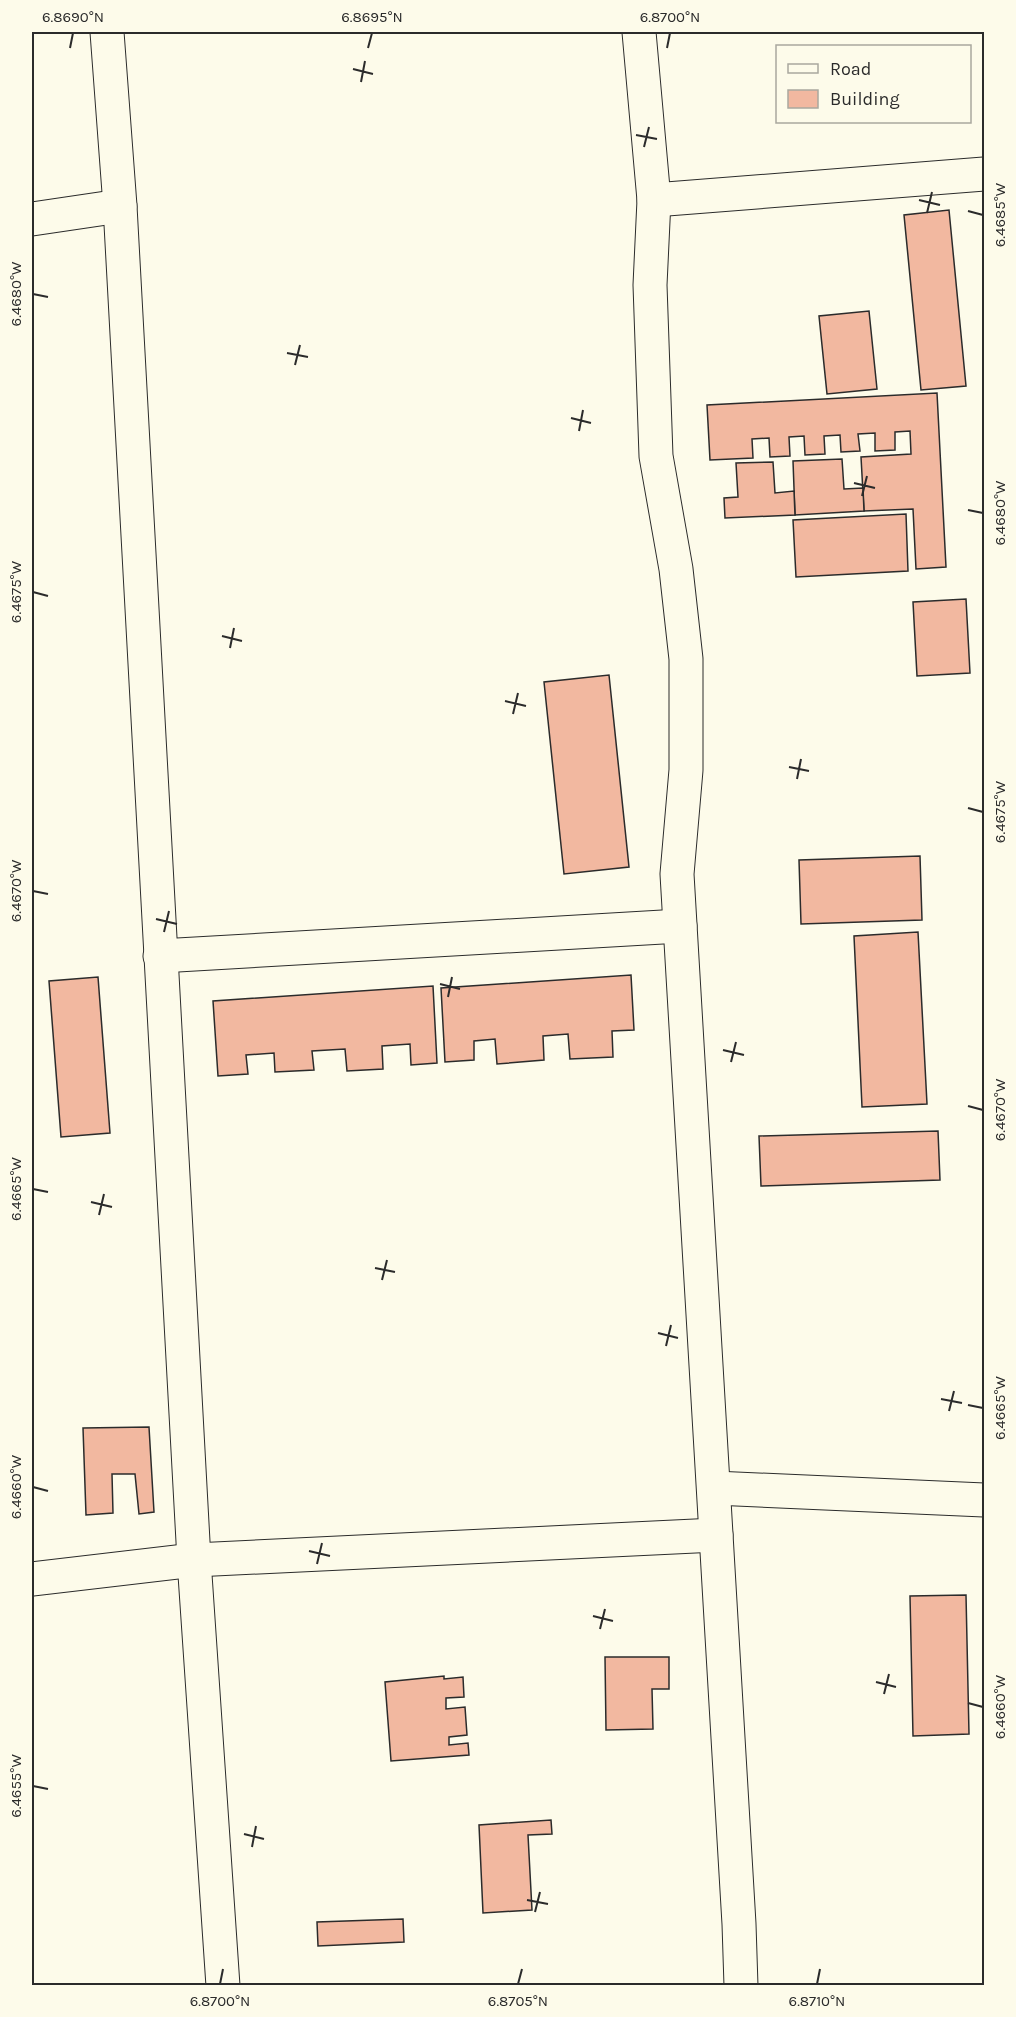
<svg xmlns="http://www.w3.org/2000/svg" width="1016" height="2017" font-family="Karla,sans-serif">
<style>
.building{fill:#f2b8a0;stroke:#2b2b2b;stroke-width:1.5}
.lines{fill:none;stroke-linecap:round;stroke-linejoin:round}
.minor-casing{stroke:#2b2b2b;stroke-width:35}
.minor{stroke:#fdfbea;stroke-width:33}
.ticks{fill:none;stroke:#2b2b2b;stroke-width:2}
.neatline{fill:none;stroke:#2b2b2b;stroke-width:2}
.ticks-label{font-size:15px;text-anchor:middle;fill:#2b2b2b}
</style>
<rect width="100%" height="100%" fill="#fdfbea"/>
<g class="building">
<path d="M949 210 966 386 921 390 904 215Z"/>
<path d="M869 311 877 389 827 394 819 316Z"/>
<path d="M937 393 946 567 916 569 913 509 864 511 861 457 911 454 910 431 895 432V450L875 451V433L858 434 860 451 841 452 840 435 824 436 825 454 805 455 804 436 789 437 790 456 770 457 769 438 752 439 753 458 710 460 707 405Z"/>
<path d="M842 459 844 489 863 488 864 511 795 515 793 461Z"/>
<path d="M773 462 775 493 794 491 795 515 725 518 724 498 738 497 736 463Z"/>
<path d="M906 514 908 571 796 577 793 520Z"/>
<path d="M966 599 970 673 917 676 913 602Z"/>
<path d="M609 675 629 867 564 874 544 682Z"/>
<path d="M920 856 922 920 801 924 799 860Z"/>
<path d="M918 932 927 1104 862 1107 854 936Z"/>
<path d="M631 975 634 1030 612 1031 613 1057 570 1059 568 1034 543 1036 544 1060 497 1064 495 1039 474 1041V1060L445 1062 441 988Z"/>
<path d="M98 977 110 1133 61 1137 49 981Z"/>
<path d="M433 986 437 1063 411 1065 410 1044 382 1046 383 1069 347 1071 345 1049 312 1051 314 1070 275 1072 274 1053 246 1055 248 1074 218 1076 213 1001Z"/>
<path d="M938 1131 940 1180 761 1186 759 1136Z"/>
<path d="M149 1427 154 1512 139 1514 135 1474H112L113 1513 86 1515 83 1428Z"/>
<path d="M966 1595 969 1734 913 1736 910 1596Z"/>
<path d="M605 1657H669V1689H652L653 1729 606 1730Z"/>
<path d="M444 1676V1679L463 1677 464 1697 446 1698V1709L465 1707 467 1735 449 1737V1745L468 1743 469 1755 391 1761 385 1682Z"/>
<path d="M551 1820 552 1834 528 1835 532 1910 483 1913 479 1825Z"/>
<path d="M403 1919 404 1942 318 1946 317 1922Z"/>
</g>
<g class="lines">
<g class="minor-casing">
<g id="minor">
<path d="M107 32 120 206 194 1560 223 1986"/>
<path d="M639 32 654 200 650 285 656 456 676 569 686 659V770L677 874 739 1924 741 1986"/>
<path d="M654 200 984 174"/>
<path d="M32 219 120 206"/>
<path d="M160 956 680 926"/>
<path d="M714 1488 984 1500"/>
<path d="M32 1579 194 1560 716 1535"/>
</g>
</g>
<use href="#minor" class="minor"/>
</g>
<path class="ticks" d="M70 48 73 33M368 48 372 33M667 48 670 33M353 69 373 74M361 82 365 61M636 135 657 139M644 147 649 127M919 200 940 205M968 211 983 215M927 213 932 192M33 294 48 297M287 353 308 357M295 365 300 345M571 418 591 423M579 431 583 410M854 483 875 488M862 496 867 476M968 510 983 513M33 592 48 596M222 636 242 641M230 648 234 628M505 701 526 706M513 714 518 693M789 767 809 771M797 779 801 759M968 808 983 812M33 891 48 894M156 919 177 924M164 932 169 911M440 984 460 989M448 997 452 977M723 1050 744 1055M731 1062 736 1042M968 1106 983 1110M33 1189 48 1192M91 1202 112 1207M99 1215 104 1194M375 1268 395 1272M382 1280 387 1260M658 1333 678 1338M666 1346 671 1325M941 1399 962 1403M968 1405 983 1408M949 1411 954 1391M33 1487 48 1491M309 1551 330 1556M317 1564 322 1543M593 1616 613 1621M600 1629 605 1609M876 1682 896 1687M884 1694 889 1674M968 1703 983 1707M33 1786 48 1789M244 1834 264 1839M252 1847 256 1826M527 1900 548 1904M535 1912 540 1892M220 1984 223 1969M518 1984 522 1969M817 1984 820 1969"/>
<rect width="1016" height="2017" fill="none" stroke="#fdfbea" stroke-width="66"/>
<rect x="776" y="45" width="195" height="78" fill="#fdfbea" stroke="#a9a89e" stroke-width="1.5"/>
<rect x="788" y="64" width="30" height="9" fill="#fdfbea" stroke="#a9a89e" stroke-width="1.5"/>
<text x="830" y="75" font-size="18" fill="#2b2b2b">Road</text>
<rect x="788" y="90" width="30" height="18" fill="#f2b8a0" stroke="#a9a89e" stroke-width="1.5"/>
<text x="830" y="105" font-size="18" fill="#2b2b2b">Building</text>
<rect x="33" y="33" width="950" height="1951" class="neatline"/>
<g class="ticks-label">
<text x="73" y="22">6.8690°N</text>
<text x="372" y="22">6.8695°N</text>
<text x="670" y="22">6.8700°N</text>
<text transform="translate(1000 215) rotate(-90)" y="5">6.4685°W</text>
<text transform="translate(16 294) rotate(-90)" y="5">6.4680°W</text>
<text transform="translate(1000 513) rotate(-90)" y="5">6.4680°W</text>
<text transform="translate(16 592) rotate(-90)" y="5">6.4675°W</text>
<text transform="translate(1000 812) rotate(-90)" y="5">6.4675°W</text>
<text transform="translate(16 891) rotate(-90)" y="5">6.4670°W</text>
<text transform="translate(1000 1110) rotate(-90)" y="5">6.4670°W</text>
<text transform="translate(16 1189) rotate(-90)" y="5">6.4665°W</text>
<text transform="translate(1000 1408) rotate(-90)" y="5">6.4665°W</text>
<text transform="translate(16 1487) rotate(-90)" y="5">6.4660°W</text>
<text transform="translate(1000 1707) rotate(-90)" y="5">6.4660°W</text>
<text transform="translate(16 1786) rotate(-90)" y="5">6.4655°W</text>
<text x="220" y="2006">6.8700°N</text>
<text x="518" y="2006">6.8705°N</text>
<text x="817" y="2006">6.8710°N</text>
</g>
</svg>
